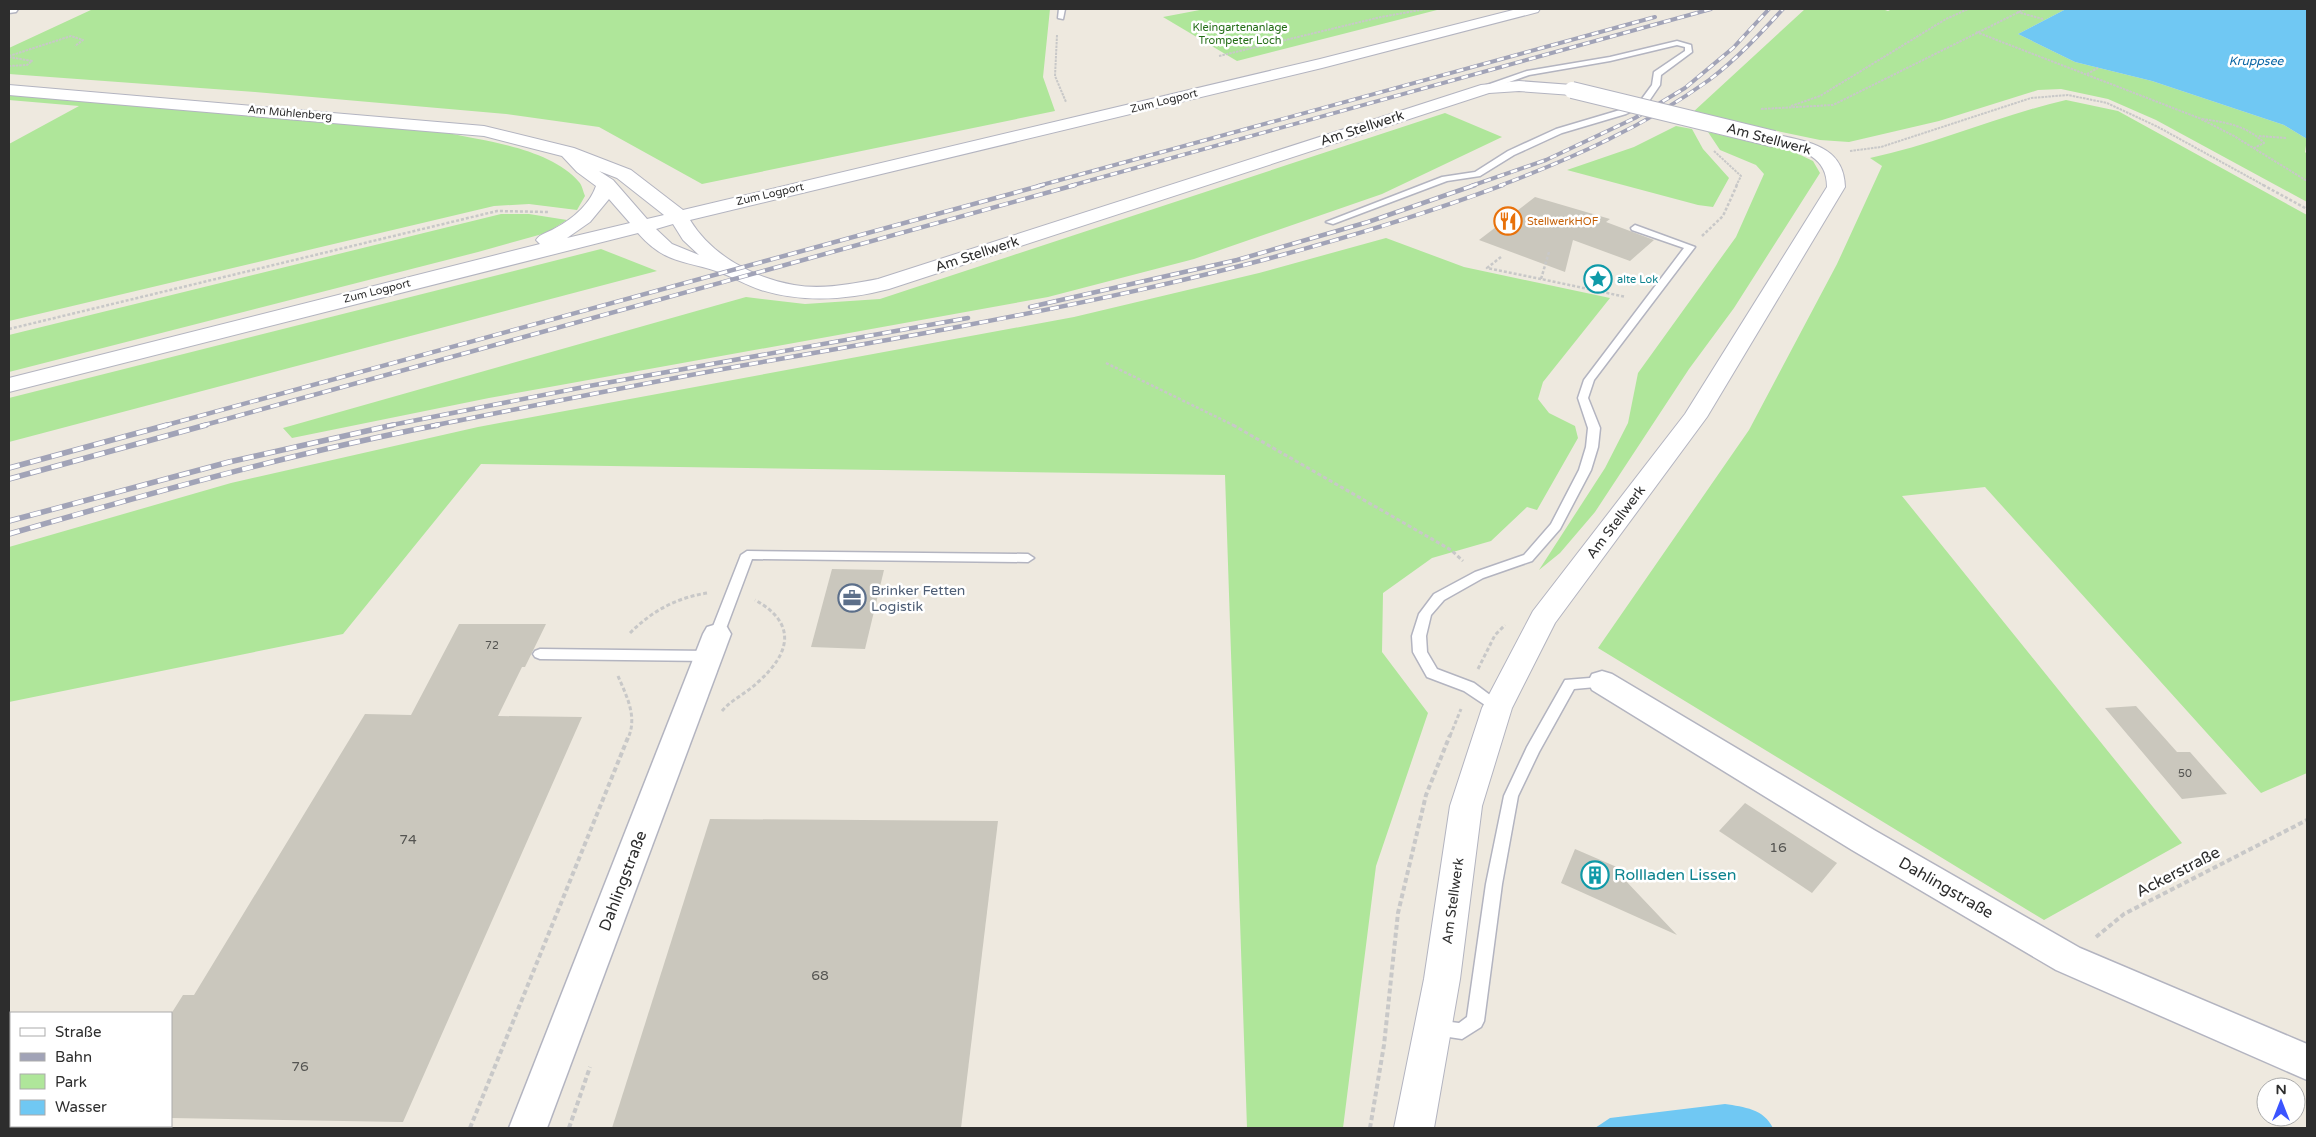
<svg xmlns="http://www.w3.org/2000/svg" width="2316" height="1137" font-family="'Varela Round',sans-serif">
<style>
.green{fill:#afe69a}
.water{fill:#70c8f3}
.building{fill:#cac7bd}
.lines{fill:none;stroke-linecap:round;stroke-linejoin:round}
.lane-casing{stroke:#b3b4c0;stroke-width:3}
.street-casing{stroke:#b3b4c0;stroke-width:3}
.secondary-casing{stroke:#b3b4c0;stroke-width:2}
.path-far3{stroke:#c8c8c8;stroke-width:2;stroke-dasharray:2.5 1;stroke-linecap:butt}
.path-far2{stroke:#c8c8c8;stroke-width:2.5;stroke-dasharray:3 2;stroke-linecap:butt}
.path-far1{stroke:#c8c8c8;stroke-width:3;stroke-dasharray:4 2.5;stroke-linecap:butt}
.path{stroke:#c8c8c8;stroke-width:4;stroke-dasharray:5 3;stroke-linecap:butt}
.lane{fill:#fff;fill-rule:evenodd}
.street{fill:#fff;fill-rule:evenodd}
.secondary{fill:#fff;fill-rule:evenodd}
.rail-far2-casing{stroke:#a1a3b7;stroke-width:4}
.rail-far1-casing{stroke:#a1a3b7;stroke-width:4.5}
.rail-casing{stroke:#a1a3b7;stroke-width:5.5}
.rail-far2{stroke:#fff;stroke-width:2.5;stroke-dasharray:7;stroke-linecap:butt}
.rail-far1{stroke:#fff;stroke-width:3;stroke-dasharray:9;stroke-linecap:butt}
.rail{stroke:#fff;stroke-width:4;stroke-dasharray:11;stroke-linecap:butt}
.secondary-bridge-casing{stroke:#b3b4c0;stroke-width:18;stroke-linecap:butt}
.secondary-bridge{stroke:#fff;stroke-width:16}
.labels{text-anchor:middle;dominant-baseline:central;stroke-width:5;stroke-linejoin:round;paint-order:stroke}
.far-park-label{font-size:11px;fill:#256e18;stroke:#fff}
.far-street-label{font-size:11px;fill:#2d2d2d;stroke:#fff}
.far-food-label{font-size:11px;fill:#c56008;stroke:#fff;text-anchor:start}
.far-culture-label{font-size:11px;fill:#0d838f;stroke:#fff;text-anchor:start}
.number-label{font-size:11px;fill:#545451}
.far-water-label{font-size:12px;font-style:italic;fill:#0965a4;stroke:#fff}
.street-label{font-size:14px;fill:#2d2d2d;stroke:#fff}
.service-label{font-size:14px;fill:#4e5e75;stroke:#fff;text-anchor:start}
.near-number-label{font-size:14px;fill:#545451}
.near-street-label{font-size:16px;fill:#2d2d2d;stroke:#fff}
.near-culture-label{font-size:16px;fill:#0d838f;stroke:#fff;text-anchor:start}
</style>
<rect width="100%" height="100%" fill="#eee9df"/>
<g class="green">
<path d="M93 9H1050L1043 77 1055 111 702 184 599 127 506 114 255 92 9 74V48Z"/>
<path d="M1205 9H1441L1237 61 1163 17Z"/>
<path d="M1805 9H1882L1888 11 1892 9H2066L2018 34 2075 62 2152 81 2284 125 2307 139 2305 152 2307 154V202L2156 120 2108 99 2061 89 2038 90 1939 121 1849 142 1820 140 1692 113Z"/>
<path d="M9 94 447 133C487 141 551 149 579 182 582 185 583 191 585 196L577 210 529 204 494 206 9 321V144L79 106 9 100Z"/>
<path d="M2066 100 2118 111 2307 215V773L2261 793 1985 487 1902 496 2182 843 2044 920 1598 648 1749 430 1837 264 1882 166 1870 158C1937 144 2000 115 2066 100Z"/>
<path d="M1445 113 1502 137 1382 194 1194 259 1048 297 489 398 292 438 283 428 746 297 805 304 880 299Z"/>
<path d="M1676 126 1692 129 1703 149 1729 178 1713 207 1698 205 1567 170 1634 147Z"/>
<path d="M1708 132 1792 151 1813 161 1820 173 1734 308 1689 369 1595 512 1560 553 1539 570 1605 468 1628 423 1638 373 1736 237 1764 174 1756 165 1720 150Z"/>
<path d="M501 214H529L567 220 546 233 478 252 9 372V335Z"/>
<path d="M1386 238 1464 267 1610 298 1543 382 1538 399 1549 413 1575 426 1578 438 1537 510 1527 507 1491 541 1432 558 1383 593 1382 652 1428 713 1376 866 1343 1128H1247L1225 475 481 464 343 634 9 702V547L231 483 478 427 1074 317 1259 273Z"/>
<path d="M601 249 657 271 9 442V398Z"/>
</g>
<g class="water">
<path d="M2066 9H2307V139L2284 125 2152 81 2075 62 2018 34Z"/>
<path d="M1725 1104C1744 1107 1764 1109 1773 1128H1595L1610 1118Z"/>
</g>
<g class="building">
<path d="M1535 197 1610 219 1606 222 1654 240 1630 261 1573 240 1565 272 1479 240Z"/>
<path d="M832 569 884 570 865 649 811 647Z"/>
<path d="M459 624H546L525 667H522L498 716 582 717 403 1122 171 1118V1014L183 995H194L365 714 411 715Z"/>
<path d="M2136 706 2177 752H2190L2227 794 2182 799 2105 708Z"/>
<path d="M1745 803 1837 863 1812 893 1719 831Z"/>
<path d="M710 819 998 821 961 1128H612Z"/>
<path d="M1575 849 1626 871 1624 879 1677 935 1561 883Z"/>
</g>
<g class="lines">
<g class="lane-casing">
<g id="lane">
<path d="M1059 9H1065L1063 19 1058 18Z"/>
<path d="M1677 41 1691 45 1692 52 1661 75 1660 85 1647 104 1626 114 1562 133 1514 155 1480 176 1447 181 1333 224 1326 222 1442 177 1475 172 1508 151 1556 129 1620 110 1641 100 1652 85 1654 72 1685 51V47L1677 45 1610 61 1529 75 1487 90 1483 88 1484 86 1527 71 1610 57Z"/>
<path d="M1635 225 1695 247 1594 380 1588 398 1600 428 1598 447 1591 470 1560 529 1532 561 1483 578 1444 600 1431 615 1426 636 1427 652 1437 669 1474 683 1502 704 1504 708 1502 712 1497 713 1464 691 1427 677 1413 652 1412 636 1419 614 1434 594 1475 572 1524 555 1551 524 1579 470 1586 447 1588 428 1578 398 1584 380 1684 248 1632 230 1631 228Z"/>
<path d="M747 551 1028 554 1034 558 1028 562 752 559 724 634 722 637H712L710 634 741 555Z"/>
<path d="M540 649 709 651 714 653 716 656 714 659 709 661 540 659 535 657 533 654 535 651Z"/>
<path d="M1602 677 1607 678 1609 682 1607 686 1574 689 1539 752 1518 796 1502 884 1484 1021 1481 1027 1462 1039 1429 1034 1426 1028 1429 1022 1435 1020 1459 1023 1467 1017 1486 884 1504 796 1527 747 1565 680Z"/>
</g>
</g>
<g class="street-casing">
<g id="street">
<path d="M9 9H18L16 12 9 13Z"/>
<path d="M717 624 727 627 731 634 547 1128H509L703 634 707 627Z"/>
<path d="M1602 671 1612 674 1874 830 2080 948 2307 1044V1080L2056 970 1852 850 1592 690 1588 682 1592 674Z"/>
</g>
</g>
<g class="secondary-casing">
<g id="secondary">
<path d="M1517 9H1540L1538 12 1322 68 690 220C712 256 754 278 794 285 822 290 852 284 878 279L1481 85 1519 81 1572 85 1578 86 1580 90 1578 94 1572 95 1519 91 1489 93 889 289C847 300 803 303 761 290 746 285 733 277 719 272 684 260 665 264 638 233L9 392V378L540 244 536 240C540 234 546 233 552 230 571 220 589 206 596 186L577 172 562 156 484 136 9 95V85L484 126 574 148 631 170 683 210 1320 59ZM599 171 617 178 664 215 647 219 613 180ZM609 199 630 223 567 238 590 222ZM673 224 683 240 699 255 672 244 656 229Z"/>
<path d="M1774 134C1807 142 1844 145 1845 187L1707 417 1555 623 1512 708 1482 806 1460 979 1434 1128H1394L1424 979 1450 806 1482 708 1533 611 1685 414 1827 187C1827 152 1796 150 1768 143L1765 139 1768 135Z"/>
</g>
</g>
<g class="path-far3">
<path d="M2058 9 2062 10"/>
<path d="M2017 12 2043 19"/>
<path d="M1976 32 2199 118 2234 136 2307 181"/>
<path d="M1057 35 1055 76 1066 102"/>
<path d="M9 56 71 36 83 40 75 46"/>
<path d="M1219 56 1381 17 1426 9"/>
<path d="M9 57 32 61 27 65 9 66"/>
<path d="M2087 74 2098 68"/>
<path d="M1791 106 1820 96 1946 19 1968 9"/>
<path d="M1761 109 1833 105 2025 9"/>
<path d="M2202 119C2225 122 2248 126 2264 143L2254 148"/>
<path d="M2259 136 2287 138"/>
<path d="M1714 151 1741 176 1736 186"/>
<path d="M1850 151 1881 147 2031 98 2068 95 2107 103 2158 127 2265 186"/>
</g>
<g class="path-far2">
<path d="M2263 185 2307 209"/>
<path d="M1702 236 1723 216 1737 185"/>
<path d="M1549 252 1541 279 1626 297"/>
<path d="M1501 257 1487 268 1541 279"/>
<path d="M9 329 497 211 549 212"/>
<path d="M1106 363 1235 426"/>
</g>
<g class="path-far1">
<path d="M1233 425 1451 550 1463 561"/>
<path d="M630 633C652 611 676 598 707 593"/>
<path d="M1478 669 1495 635 1505 625"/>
<path d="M618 676C626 695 637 715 629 736"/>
<path d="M722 711C732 699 747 693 758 682 791 653 797 623 755 600"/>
<path d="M1450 736 1461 709"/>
</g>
<g class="path">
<path d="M2096 937 2124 914 2307 820"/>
<path d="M470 1128 629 735"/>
<path d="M569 1128 590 1067"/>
<path d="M1370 1128 1384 1045 1398 913 1426 795 1450 735"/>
</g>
<use href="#lane" class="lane"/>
<use href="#street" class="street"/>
<use href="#secondary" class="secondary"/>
<g class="rail-far2-casing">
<g id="rail-far2">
<path d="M1038 186 1655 17"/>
<path d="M1070 186 1711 9"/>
<path d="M1471 186 1546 160 1635 118 1685 88 1733 48 1769 9"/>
<path d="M1499 186C1573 158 1645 126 1709 80 1737 59 1760 34 1783 9"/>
</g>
</g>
<g class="rail-far1-casing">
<g id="rail-far1">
<path d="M1030 307 1237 260 1368 222 1475 185"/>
<path d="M163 426 1043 185"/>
<path d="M201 426 1075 185"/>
<path d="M387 426 589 386 968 318"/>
<path d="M431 426C538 405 644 383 751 364 1007 319 1258 276 1503 185"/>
</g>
</g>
<g class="rail-casing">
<g id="rail">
<path d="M9 468 167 425"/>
<path d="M9 479 206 425"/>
<path d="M9 521 229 462 393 425"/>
<path d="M9 534C151 493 293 453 438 425"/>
</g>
</g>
<use href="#rail-far2" class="rail-far2"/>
<use href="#rail-far1" class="rail-far1"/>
<use href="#rail" class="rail"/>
<g class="secondary-bridge-casing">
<path id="secondary-bridge" d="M1572 90 1774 139"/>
</g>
<use href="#secondary-bridge" class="secondary-bridge"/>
</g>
<defs>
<g id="restaurant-ring" transform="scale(1.4375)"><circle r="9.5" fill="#fff" stroke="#e8710a" stroke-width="1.5"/><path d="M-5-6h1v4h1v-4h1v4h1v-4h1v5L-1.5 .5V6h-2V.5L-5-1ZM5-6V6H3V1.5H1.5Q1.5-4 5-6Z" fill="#e8710a"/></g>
<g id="sight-ring" transform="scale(1.4375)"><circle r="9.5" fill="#fff" stroke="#0f9aa8" stroke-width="1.5"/><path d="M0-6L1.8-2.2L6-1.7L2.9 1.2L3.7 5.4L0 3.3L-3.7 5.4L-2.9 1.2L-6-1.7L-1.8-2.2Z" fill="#0f9aa8"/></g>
<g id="office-ring" transform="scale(1.4375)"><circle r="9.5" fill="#fff" stroke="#5c6f8a" stroke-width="1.5"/><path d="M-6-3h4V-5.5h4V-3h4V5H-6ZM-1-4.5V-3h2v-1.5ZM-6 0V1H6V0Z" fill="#5c6f8a"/></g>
<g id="building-ring" transform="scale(1.4375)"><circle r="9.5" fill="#fff" stroke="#0f9aa8" stroke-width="1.5"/><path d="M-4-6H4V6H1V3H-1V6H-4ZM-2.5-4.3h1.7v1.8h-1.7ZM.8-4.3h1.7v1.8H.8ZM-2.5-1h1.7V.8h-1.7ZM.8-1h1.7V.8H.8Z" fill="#0f9aa8"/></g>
</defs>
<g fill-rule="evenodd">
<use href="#restaurant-ring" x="1508" y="221"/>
<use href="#sight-ring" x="1598" y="279"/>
<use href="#office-ring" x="852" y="598"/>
<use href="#building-ring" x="1595" y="875"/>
</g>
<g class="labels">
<g class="far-park-label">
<text x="1240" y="27">Kleingartenanlage<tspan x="1240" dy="13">Trompeter Loch</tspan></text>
</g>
<g class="far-street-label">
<text transform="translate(1164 101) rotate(-14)">Zum Logport</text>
<text transform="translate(290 113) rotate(5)">Am Mühlenberg</text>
<text transform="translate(770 194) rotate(-13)">Zum Logport</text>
<text transform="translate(377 291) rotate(-14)">Zum Logport</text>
</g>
<g class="far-food-label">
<text x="1527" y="221">StellwerkHOF</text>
</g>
<g class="far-culture-label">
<text x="1617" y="279">alte Lok</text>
</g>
<g class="number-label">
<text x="492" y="645">72</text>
<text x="2185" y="773">50</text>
</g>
<g class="far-water-label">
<text x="2256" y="61">Kruppsee</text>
</g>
<g class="street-label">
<text transform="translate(1362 128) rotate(-18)">Am Stellwerk</text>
<text transform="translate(1769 139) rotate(15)">Am Stellwerk</text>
<text transform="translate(977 254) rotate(-18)">Am Stellwerk</text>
<text transform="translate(1616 522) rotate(-53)">Am Stellwerk</text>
<text transform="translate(1453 901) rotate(-82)">Am Stellwerk</text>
</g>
<g class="service-label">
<text x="871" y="590">Brinker Fetten<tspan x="871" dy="16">Logistik</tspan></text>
</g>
<g class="near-number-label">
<text x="408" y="839">74</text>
<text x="1778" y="847">16</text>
<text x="820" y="975">68</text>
<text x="300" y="1066">76</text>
</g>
<g class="near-street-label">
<text transform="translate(2178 872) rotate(-27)">Ackerstraße</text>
<text transform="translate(623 881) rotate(-69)">Dahlingstraße</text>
<text transform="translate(1946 888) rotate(30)">Dahlingstraße</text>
</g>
<g class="near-culture-label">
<text x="1614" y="875">Rollladen Lissen</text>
</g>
</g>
<rect width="2316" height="1137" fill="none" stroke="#2d2d2d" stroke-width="20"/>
<rect x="10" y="1012" width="162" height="115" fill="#ffffff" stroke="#ababab"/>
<rect x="20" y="1028" width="25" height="8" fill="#ffffff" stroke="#ababab"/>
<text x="55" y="1037" font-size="15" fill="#2d2d2d">Straße</text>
<rect x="20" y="1053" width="25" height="8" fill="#a1a3b7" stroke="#ababab"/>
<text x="55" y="1062" font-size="15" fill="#2d2d2d">Bahn</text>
<rect x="20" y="1074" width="25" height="15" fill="#afe69a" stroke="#ababab"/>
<text x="55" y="1087" font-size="15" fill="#2d2d2d">Park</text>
<rect x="20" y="1100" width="25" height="15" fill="#70c8f3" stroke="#ababab"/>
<text x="55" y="1112" font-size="15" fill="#2d2d2d">Wasser</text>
<g transform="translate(2281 1102)"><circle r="24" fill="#ffffff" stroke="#ababab"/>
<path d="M0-4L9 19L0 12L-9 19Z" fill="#3b54ff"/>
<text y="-8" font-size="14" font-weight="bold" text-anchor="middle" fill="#2d2d2d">N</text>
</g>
</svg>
